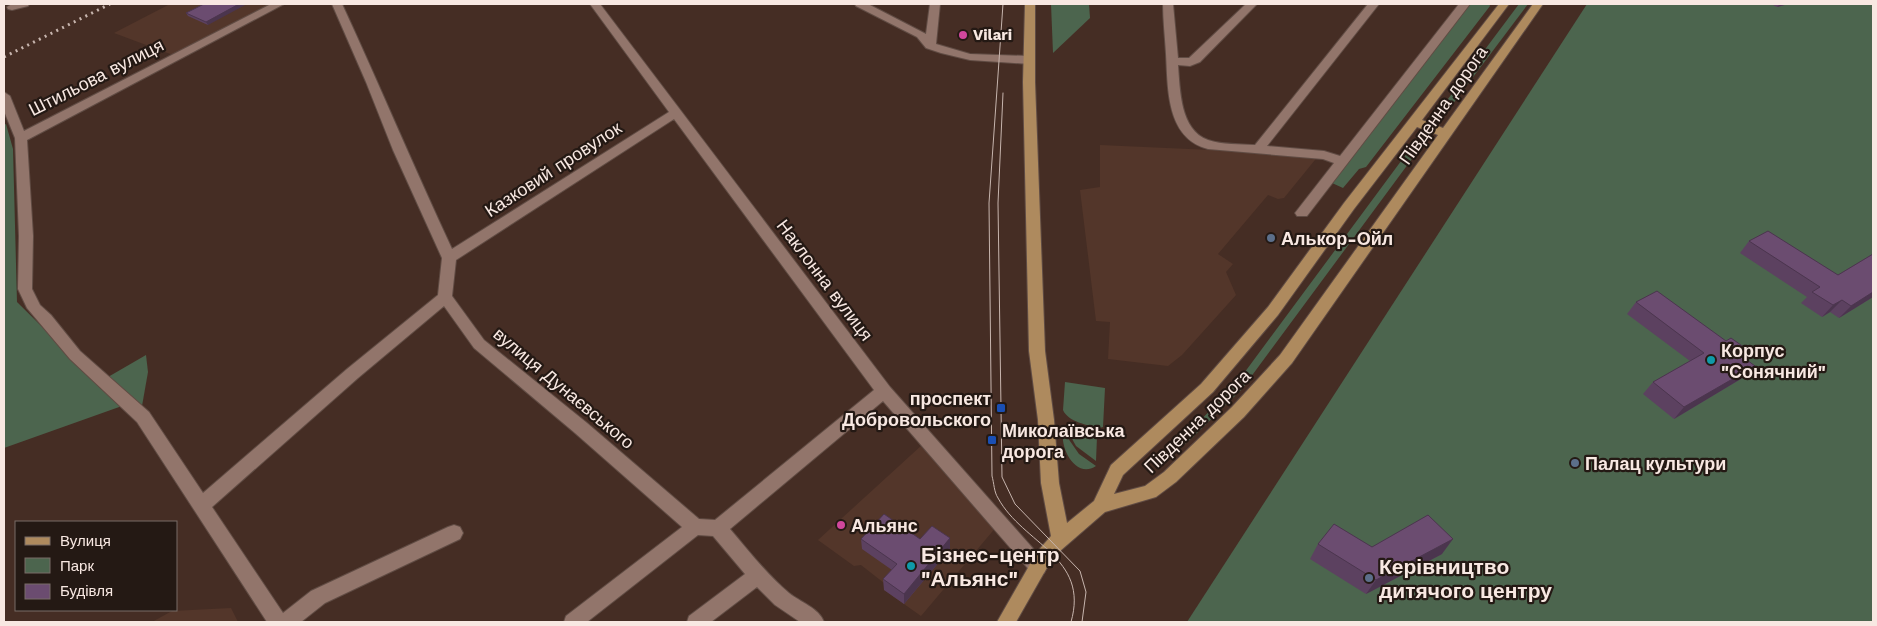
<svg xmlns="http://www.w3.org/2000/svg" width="1877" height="626" font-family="'Work Sans',sans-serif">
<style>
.built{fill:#53362a}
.green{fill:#4c654e}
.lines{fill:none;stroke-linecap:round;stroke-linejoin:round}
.minor-casing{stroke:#604c44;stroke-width:2}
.major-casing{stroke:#604c44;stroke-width:2}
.minor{fill:#92756b;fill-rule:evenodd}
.major{fill:#ae8a5e;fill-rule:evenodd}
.tram{stroke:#c7b5ae;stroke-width:1}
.rail{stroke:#c7b5ae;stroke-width:3;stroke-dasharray:2 4.5;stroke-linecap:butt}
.wall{fill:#5c4160}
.shaded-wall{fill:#4b354e}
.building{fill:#6b4c70;stroke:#4b354e}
.hotel-dot{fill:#d1479c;stroke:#241914;stroke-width:2}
.service-dot{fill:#5c6f8a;stroke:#241914;stroke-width:2}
.culture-dot{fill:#0f9aa8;stroke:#241914;stroke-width:2}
.transit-dot{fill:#1a4fb4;stroke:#241914;stroke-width:2}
.labels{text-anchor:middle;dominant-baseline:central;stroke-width:4.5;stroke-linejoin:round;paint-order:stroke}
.far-poi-label{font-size:15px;font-weight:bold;fill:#f8e8e2;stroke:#241914;text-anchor:start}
.street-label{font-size:18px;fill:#f8e8e2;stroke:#241914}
.poi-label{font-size:18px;font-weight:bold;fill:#f8e8e2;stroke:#241914;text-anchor:start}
.near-poi-label{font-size:21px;font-weight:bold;fill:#f8e8e2;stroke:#241914;text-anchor:start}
</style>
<rect width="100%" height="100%" fill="#452d24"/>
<g class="built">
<path d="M170 4H270L173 55 114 33Z"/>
<path d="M1100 145 1319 155 1284 198 1278 199 1268 195 1218 254 1233 264 1226 272 1236 295 1182 355 1168 366 1108 359 1110 322 1096 321 1080 190 1100 187Z"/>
<path d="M922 445 997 526 921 616 884 590V583L861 565 854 566 818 540Z"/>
<path d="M231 608 238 622H152L172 611Z"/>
</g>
<g class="green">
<path d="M1051 4H1089L1090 18 1053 53Z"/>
<path d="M1470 4H1489L1490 6 1366 167 1359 169 1343 188 1332 183Z"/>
<path d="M1519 4H1528L1440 121 1433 119Z"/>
<path d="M1587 4 1873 5V622H1187Z"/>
<path d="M6 124 13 149 17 302 122 406 4 448V125Z"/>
<path d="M1424 130 1431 133 1242 389 1192 438 1167 459 1162 455 1187 434 1236 384Z"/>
<path d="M146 355 148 372 142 406 108 377Z"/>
<path d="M1065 382 1105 388 1103 427 1099 428C1088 425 1068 422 1063 410Z"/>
<path d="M1066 428 1097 437 1096 461 1076 446Z"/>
<path d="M1063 431 1079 454 1096 466C1076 479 1060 449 1063 431Z"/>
</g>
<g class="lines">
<g class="minor-casing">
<g id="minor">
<path d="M12 4H29L28 6 12 10 8 9 7 7Z"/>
<path d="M271 4H284L27 140 33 236 32 289 40 305 51 315 80 351 149 412 203 493 347 369 438 295 442 258 393 150 366 82 332 4H342C380 86 414 168 452 249L669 112 590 4H600L890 387 1044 561 1047 567 1044 573 1038 575 1032 573 883 401 730 529C749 551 767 575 789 593 800 602 819 608 824 622H800L775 605 757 587 711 622H687L689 616 745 574 713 536 698 535 587 622H564L566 616 682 527 575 433 474 348 444 306 358 378 212 507 283 613 311 591 448 527 454 525 460 527 463 533 460 539 325 603 301 622H267L137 422 70 359 27 308 18 289 19 236 15 138 4 111V92L10 96 24 131ZM674 119 874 390 715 520 699 519 587 423 484 340 452 296 456 260Z"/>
<path d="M855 4H868L926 34 930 4H940L936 44 970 54 1029 56 1035 60 1029 64 970 60 941 53 926 48 917 37 856 6Z"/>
<path d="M1163 4H1173L1178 58H1189L1246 4H1257L1200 62 1190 66 1178 65C1180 90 1180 130 1208 140 1222 145 1240 144 1255 145L1368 4H1379L1267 146 1324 151 1340 156 1459 4H1470L1307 216H1297L1295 213 1334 163 1323 159 1208 149C1166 138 1168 89 1166 54 1165 37 1163 20 1163 4Z"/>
</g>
</g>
<g class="major-casing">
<path id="major" d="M1025 4H1035V82L1045 351 1054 420 1059 483 1067 523 1094 501 1111 465 1201 384 1268 307 1344 203 1499 4H1509L1422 120 1443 128 1533 4H1543L1292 363 1244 417 1176 482 1156 497 1105 512 1060 551 1049 564 1016 622H997L1037 552 1051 536 1041 483 1038 420 1029 351 1023 82ZM1417 127 1438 135 1280 355 1232 407 1164 472 1145 486 1114 494 1123 475 1213 392 1278 315 1354 209Z"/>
</g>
<use href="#minor" class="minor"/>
<use href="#major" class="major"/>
<g class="tram">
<path d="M1003 4 989 203 992 476C994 483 994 492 998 498 1023 544 1090 557 1071 622"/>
<path d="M1003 93 998 203 1002 477 1015 504 1080 571 1086 592 1082 622"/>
</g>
<path class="rail" d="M4 57 110 4"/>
</g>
<g class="wall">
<path d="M204 4 208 25 188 16 186 13Z"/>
<path d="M1771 4H1788L1777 7Z"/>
<path d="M1749 241 1838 275 1873 254V297L1839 318 1830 312 1822 317 1801 303 1807 297 1740 253Z"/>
<path d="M1636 302 1749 362 1744 377 1674 419 1643 394 1653 382 1690 361 1627 314Z"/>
<path d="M861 539H920L950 549 904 604 884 590 883 579 892 570 862 549Z"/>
<path d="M1318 544 1442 554 1366 594 1310 559Z"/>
</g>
<g class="shaded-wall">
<path d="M239 4H247L208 25 206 22Z"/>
<path d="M1780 4H1788L1777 7Z"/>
<path d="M1873 292V297L1839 318 1851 306Z"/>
<path d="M1842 300 1830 312 1822 317 1833 305Z"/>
<path d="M1755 366 1744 377 1674 419 1684 407Z"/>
<path d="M950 538V549L904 604V594Z"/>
<path d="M1453 539 1442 554 1366 594 1376 580Z"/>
</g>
<g class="building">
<path d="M204 4H239L206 22 186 13Z"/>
<path d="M1768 231 1838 275 1873 254V292L1851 306 1842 300 1833 305 1812 292 1820 287 1749 241Z"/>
<path d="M1657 291 1726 341 1731 338 1755 355 1747 360 1755 366 1684 407 1653 382 1704 353 1636 302Z"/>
<path d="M884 514 920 539 932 526 950 538 904 594 883 579 897 564 861 539Z"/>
<path d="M1428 515 1453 539 1376 580 1318 544 1334 524 1372 547Z"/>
</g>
<g class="hotel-dot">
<circle cx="963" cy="35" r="5"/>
<circle cx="841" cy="525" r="5"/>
</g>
<g class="service-dot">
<circle cx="1271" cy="238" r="5"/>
<circle cx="1575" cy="463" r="5"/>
<circle cx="1369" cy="578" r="5"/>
</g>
<g class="culture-dot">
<circle cx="1711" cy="360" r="5"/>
<circle cx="911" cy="566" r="5"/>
</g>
<g class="transit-dot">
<rect x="996" y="403" width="10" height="10" rx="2.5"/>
<rect x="987" y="435" width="10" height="10" rx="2.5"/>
</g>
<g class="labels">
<g class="far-poi-label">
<text x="973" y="35">Vilari</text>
</g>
<g class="street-label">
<text transform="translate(96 77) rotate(-27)">Штильова вулиця</text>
<text transform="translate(1443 105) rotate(-55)">Південна дорога</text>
<text transform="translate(553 169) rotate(-33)">Казковий провулок</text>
<text transform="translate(825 280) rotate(53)">Наклонна вулиця</text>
<text transform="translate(564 388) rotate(40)">вулиця Дунаєвського</text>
<text transform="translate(1197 421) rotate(-44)">Південна дорога</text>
</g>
<g class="poi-label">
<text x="1281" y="238">Алькор-Ойл</text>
<text x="1721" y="350">Корпус<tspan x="1721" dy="21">"Сонячний"</tspan></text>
<text x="991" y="398" text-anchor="end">проспект<tspan x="991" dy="21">Добровольского</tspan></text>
<text x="1002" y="430">Миколаївська<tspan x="1002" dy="21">дорога</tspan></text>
<text x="1585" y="463">Палац культури</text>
<text x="851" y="525">Альянс</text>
</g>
<g class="near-poi-label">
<text x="921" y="554">Бізнес-центр<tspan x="921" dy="24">"Альянс"</tspan></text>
<text x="1379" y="566">Керівництво<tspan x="1379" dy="24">дитячого центру</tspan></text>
</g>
</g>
<rect width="1877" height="626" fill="none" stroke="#f8e8e2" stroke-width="10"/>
<rect x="15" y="521" width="162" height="90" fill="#241914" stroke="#796c66"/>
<rect x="25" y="537" width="25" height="8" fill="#ae8a5e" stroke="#796c66"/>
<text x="60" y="546" font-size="15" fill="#f8e8e2">Вулиця</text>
<rect x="25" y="558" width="25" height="15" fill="#4c654e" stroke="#796c66"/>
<text x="60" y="571" font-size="15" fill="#f8e8e2">Парк</text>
<rect x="25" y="584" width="25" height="15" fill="#6b4c70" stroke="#796c66"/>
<text x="60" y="596" font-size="15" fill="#f8e8e2">Будівля</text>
</svg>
